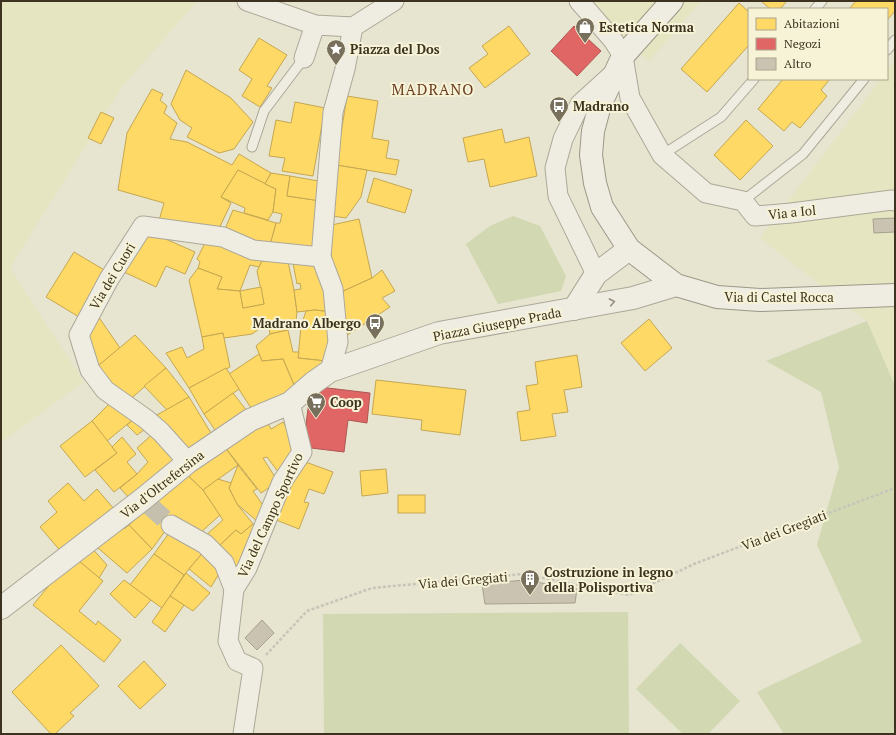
<svg xmlns="http://www.w3.org/2000/svg" width="896" height="735" font-family="'PT Serif',serif">
<style>
.farmland{fill:#e6e5c1}
.green{fill:#d1d8b2}
.homes{fill:#ffd966;stroke:#c4a751}
.shops{fill:#e06666;stroke:#af5651}
.building{fill:#cbc3b1;stroke:#a7a08f}
.lines{fill:none;stroke-linecap:round;stroke-linejoin:round}
.minor-tunnel{stroke:#c5c0ad;stroke-width:19;stroke-dasharray:19 10;stroke-linecap:butt}
.service-casing{stroke:#aca898;stroke-width:11}
.minor-casing{stroke:#aca898;stroke-width:21}
.tertiary-casing{stroke:#aca898;stroke-width:24}
.secondary-casing{stroke:#9c9888;stroke-width:24}
.path{stroke:#c8c5b8;stroke-width:2.5;stroke-dasharray:3 2;stroke-linecap:butt}
.service{stroke:#efede2;stroke-width:9}
.minor{stroke:#efede2;stroke-width:19}
.tertiary{stroke:#efede2;stroke-width:22}
.secondary{stroke:#efede2;stroke-width:22}
.oneway{stroke:#969080}
.labels{text-anchor:middle;dominant-baseline:central;stroke-width:4;stroke-linejoin:round;paint-order:stroke}
.poi-label{font-size:13px;font-weight:bold;fill:#3c321f;stroke:#f7f3d7;text-anchor:start}
.street-label{font-size:13px;fill:#3c321f;stroke:#f7f3d7}
.quarter-label{font-size:15px;letter-spacing:1px;fill:#6a3b1e;stroke:#f7f3d7}
</style>
<rect width="100%" height="100%" fill="#e7e4d0"/>
<g class="farmland">
<path d="M1 1H197L122 87 10 268 84 382 1 442Z"/>
<path d="M566 1H701L649 61Z"/>
<path d="M895 61V386L867 321 760 238 881 79H887V71Z"/>
</g>
<g class="green">
<path d="M513 216 540 226 566 276 561 291 498 304 466 244 490 226Z"/>
<path d="M867 321 895 386V734H784L757 692 862 642 817 545 839 467 821 392 766 361Z"/>
<path d="M628 612 629 734H324L323 614Z"/>
<path d="M680 643 740 701 708 734H683L636 689Z"/>
</g>
<g class="homes">
<path d="M761 1H787L780 9H770Z"/>
<path d="M856 1H895V11L887 20V9H849Z"/>
<path d="M739 3 749 12V45L707 92 681 69Z"/>
<path d="M509 26 530 54 485 88 469 68 488 54 482 46Z"/>
<path d="M259 38 287 55 267 86 272 88 260 107 242 96 252 79 239 70Z"/>
<path d="M186 70 231 98 253 122 234 149 219 153 187 137 192 128 180 120 171 104Z"/>
<path d="M783 79H830L821 90 827 96 800 128 792 122 784 131 758 109Z"/>
<path d="M152 89 163 94 160 100 167 106 164 113 177 123 170 139 187 142 232 165 239 154 271 173 265 184 238 170 221 197 231 203 217 233 158 224 164 203 118 190 127 133Z"/>
<path d="M347 96 378 101 372 138 389 141 386 158 399 160 396 175 336 165Z"/>
<path d="M295 102 325 108 313 176 282 171 285 158 269 156 276 120 291 123Z"/>
<path d="M101 112 114 118 101 144 88 138Z"/>
<path d="M746 120 773 146 740 180 714 155Z"/>
<path d="M502 129 505 143 529 137 537 176 490 187 484 159 468 162 463 138Z"/>
<path d="M336 165 367 170 361 197 346 218 326 215Z"/>
<path d="M238 170 276 189 273 212 268 220 244 213 245 208 221 197Z"/>
<path d="M271 173 290 176 287 196 321 201 313 252 269 248 276 223H280L282 214 273 212 276 189 265 184Z"/>
<path d="M290 176 324 182 321 201 287 196Z"/>
<path d="M374 178 412 190 405 213 367 202Z"/>
<path d="M233 210 276 223 269 248 223 234Z"/>
<path d="M359 219 372 278 337 294 327 226Z"/>
<path d="M143 229 195 252 185 274 166 266 156 287 124 272Z"/>
<path d="M207 239 265 255 259 267 250 265 240 291 217 289 222 277 198 268 200 262 197 259Z"/>
<path d="M74 252 106 271 79 317 46 297Z"/>
<path d="M265 255 287 257 294 290 297 312 296 321 288 330 270 334 268 323 252 334 224 338 223 333 202 337 189 280 198 268 222 277 217 289 240 291 243 308 264 304 257 271Z"/>
<path d="M292 258 314 261 331 312 315 310 297 312 294 290 301 289 300 283 297 284Z"/>
<path d="M382 270 395 291 382 298 390 307 346 336 337 294 372 278Z"/>
<path d="M261 287 264 304 243 308 240 291Z"/>
<path d="M315 310 331 312 333 338 326 361 298 358 301 326 306 311Z"/>
<path d="M98 316 120 348 93 370 84 337Z"/>
<path d="M649 319 672 348 645 371 621 343Z"/>
<path d="M288 330 293 352H299L298 358 326 361 297 392 283 359 262 361 256 346 270 334Z"/>
<path d="M223 333 230 367 189 388 166 353 182 347 187 358 204 349 202 337Z"/>
<path d="M135 335 166 368 127 402 93 370Z"/>
<path d="M259 354 262 361 283 359 297 392 255 414 229 374Z"/>
<path d="M577 355 582 387 564 390 568 412 552 414 556 436 521 441 517 412 530 410 526 386 538 384 535 362Z"/>
<path d="M166 368 189 397 167 410 144 386Z"/>
<path d="M226 368 239 389 204 414 189 388Z"/>
<path d="M376 380 466 390 460 435 421 430 422 420 372 414Z"/>
<path d="M233 393 250 415 220 437 204 414Z"/>
<path d="M189 397 214 438 185 455 155 416Z"/>
<path d="M111 402 136 417 107 441 92 421Z"/>
<path d="M136 417 148 427 137 435 127 425Z"/>
<path d="M266 420 271 429 283 422 293 438 299 452 282 477 267 457 263 458 278 482 261 493 224 446Z"/>
<path d="M92 421 117 453 85 477 60 446Z"/>
<path d="M153 434 182 462 132 501 120 488 137 474 148 462 137 448Z"/>
<path d="M122 437 136 454 127 462 137 474 114 492 95 470 117 453 112 447Z"/>
<path d="M224 446 238 465 203 490 184 472Z"/>
<path d="M300 460 333 472 324 494 309 489 304 502 309 503 299 529 271 518 281 492 288 494Z"/>
<path d="M238 465 257 489 253 491 267 511 257 521 237 504 229 488Z"/>
<path d="M386 469 388 493 362 496 360 471Z"/>
<path d="M184 472 203 490 220 515 199 534 168 527 148 508Z"/>
<path d="M218 479 231 483 229 488 237 504 253 524 241 534 236 530 218 547 205 536 223 520 203 490Z"/>
<path d="M68 483 84 501 97 489 114 509 63 554 40 527 57 512 48 501Z"/>
<rect x="398" y="495" width="27" height="18"/>
<path d="M148 508 168 527 152 549 129 525Z"/>
<path d="M118 523 124 529 129 525 152 549 127 573 91 542Z"/>
<path d="M253 524 260 529 237 574 218 547 236 530 241 534Z"/>
<path d="M172 529 205 550 184 575 154 554Z"/>
<path d="M89 545 107 565 99 578 73 556Z"/>
<path d="M205 550 223 567 211 587 189 569Z"/>
<path d="M154 554 184 575 162 608 130 585Z"/>
<path d="M73 556 103 581 79 611 96 625 98 621 121 640 104 662 33 605Z"/>
<path d="M186 573 210 593 193 611 170 596Z"/>
<path d="M124 580 151 600 135 618 110 594Z"/>
<path d="M170 596 184 605 165 632 152 622Z"/>
<path d="M61 645 99 686 70 713 74 716 55 734H51L12 692Z"/>
<path d="M144 661 166 685 140 709 118 686Z"/>
</g>
<g class="shops">
<path d="M574 26 601 51 577 76 551 51Z"/>
<path d="M311 386 370 393 367 423 348 420 344 452 303 447Z"/>
</g>
<g class="building">
<path d="M895 218V232L874 233 873 219Z"/>
<path d="M524 580 577 589 575 603 485 604 482 584Z"/>
<path d="M262 620 274 633 257 650 245 638Z"/>
</g>
<g class="lines">
<path class="minor-tunnel" d="M150 506 171 525"/>
<g class="service-casing">
<g id="service">
<path d="M815 9 822 1"/>
<path d="M887 50 895 40"/>
<path d="M252 147 264 111 304 58"/>
<path d="M662 155 721 117 754 79"/>
<path d="M743 201 803 154 864 79"/>
</g>
</g>
<g class="minor-casing">
<g id="minor">
<path d="M247 1 315 25 353 27 394 1"/>
<path d="M579 1 613 40 623 56 630 98 662 155 706 193 743 201 755 216 791 213 892 200 895 201"/>
<path d="M304 58 315 25"/>
<path d="M596 274 558 196 555 168 563 139 580 104 613 74"/>
<path d="M330 371 338 342 333 289 321 257 333 112 345 69 353 27"/>
<path d="M188 462 161 432 146 419 105 390 90 370 79 335 109 279 143 226 223 237 253 250 321 257"/>
<path d="M171 525 205 544 224 563 234 589"/>
<path d="M243 734 253 668 237 661 228 641 234 589 247 568 282 482 302 452 290 403"/>
</g>
</g>
<g class="tertiary-casing">
<g id="tertiary">
<path d="M574 309 596 274 629 249"/>
<path d="M1 608 143 499 188 462 250 420 290 403 313 383 330 371 439 333 633 298 676 285"/>
</g>
</g>
<g class="secondary-casing">
<path id="secondary" d="M672 1 623 56 600 105 593 131 591 155 595 183 602 207 629 249 676 285 717 297 760 300 895 295"/>
</g>
<path class="path" d="M266 655 307 611 372 588 523 574 629 595 694 564 895 488"/>
<use href="#service" class="service"/>
<use href="#minor" class="minor"/>
<use href="#tertiary" class="tertiary"/>
<use href="#secondary" class="secondary"/>
</g>
<defs><path id="oneway-chevron" d="M-2-3.5L2.5 0L-2 3.5" fill="none" stroke-width="1.6" stroke-linecap="round" stroke-linejoin="round"/></defs>
<use class="oneway" href="#oneway-chevron" transform="translate(612 302) rotate(-11)"/>
<defs>
<g id="shop-pin" transform="scale(1)"><path d="M0 17L-7.5 6A9.5 9.5 0 1 1 7.5 6Z" fill="#78705d" stroke="#f7f3d7"/><path d="M-5-2.5h2.3a2.7 3.5 0 0 1 5.4 0H5L5.5 6h-11ZM-1.5-2.5h3a1.5 2.3 0 0 0-3 0Z" fill="#fff"/></g>
<g id="sight-pin" transform="scale(1)"><path d="M0 17L-7.5 6A9.5 9.5 0 1 1 7.5 6Z" fill="#78705d" stroke="#f7f3d7"/><path d="M0-6L1.8-2.2L6-1.7L2.9 1.2L3.7 5.4L0 3.3L-3.7 5.4L-2.9 1.2L-6-1.7L-1.8-2.2Z" fill="#fff"/></g>
<g id="bus-pin" transform="scale(1)"><path d="M0 17L-7.5 6A9.5 9.5 0 1 1 7.5 6Z" fill="#78705d" stroke="#f7f3d7"/><path d="M-5-6H5V4H4V6H2V4H-2V6H-4V4H-5ZM-3.5-4V0h7V-4ZM-3.5 1.2v1.5H-2V1.2ZM2 1.2v1.5H3.5V1.2Z" fill="#fff"/></g>
<g id="supermarket-pin" transform="scale(1)"><path d="M0 17L-7.5 6A9.5 9.5 0 1 1 7.5 6Z" fill="#78705d" stroke="#f7f3d7"/><path d="M-6-5.5h2.5l.6 2H6L4.5 2H-2.5L-4.4-4H-6ZM-1.5 3.2a1.3 1.3 0 1 0 .1 0ZM3 3.2a1.3 1.3 0 1 0 .1 0Z" fill="#fff"/></g>
<g id="building-pin" transform="scale(1)"><path d="M0 17L-7.5 6A9.5 9.5 0 1 1 7.5 6Z" fill="#78705d" stroke="#f7f3d7"/><path d="M-4-6H4V6H1V3H-1V6H-4ZM-2.5-4.3h1.7v1.8h-1.7ZM.8-4.3h1.7v1.8H.8ZM-2.5-1h1.7V.8h-1.7ZM.8-1h1.7V.8H.8Z" fill="#fff"/></g>
</defs>
<g fill-rule="evenodd">
<use href="#shop-pin" x="585" y="27"/>
<use href="#sight-pin" x="336" y="49"/>
<use href="#bus-pin" x="559" y="106"/>
<use href="#bus-pin" x="375" y="323"/>
<use href="#supermarket-pin" x="316" y="402"/>
<use href="#building-pin" x="530" y="579"/>
</g>
<g class="labels">
<g class="poi-label">
<text x="599" y="27">Estetica Norma</text>
<text x="350" y="49">Piazza del Dos</text>
<text x="573" y="106">Madrano</text>
<text x="361" y="323" text-anchor="end">Madrano Albergo</text>
<text x="330" y="402">Coop</text>
<text x="544" y="572">Costruzione in legno<tspan x="544" dy="15">della Polisportiva</tspan></text>
</g>
<g class="street-label">
<text transform="translate(792 212) rotate(-6)">Via a Iol</text>
<text transform="translate(112 276) rotate(-59)">Via dei Cuori</text>
<text x="779" y="297">Via di Castel Rocca</text>
<text transform="translate(497 324) rotate(-11)">Piazza Giuseppe Prada</text>
<text transform="translate(162 484) rotate(-38)">Via d'Oltrefersina</text>
<text transform="translate(270 515) rotate(-65)">Via del Campo Sportivo</text>
<text transform="translate(784 530) rotate(-21)">Via dei Gregiati</text>
<text transform="translate(463 580) rotate(-5)">Via dei Gregiati</text>
</g>
<g class="quarter-label">
<text x="433" y="89">MADRANO</text>
</g>
</g>
<rect width="896" height="735" fill="none" stroke="#3c321f" stroke-width="4"/>
<rect x="748" y="8" width="140" height="72" fill="#f7f3d7" stroke="#aca68d"/>
<rect x="756" y="18" width="20" height="12" fill="#ffd966" stroke="#aca68d"/>
<text x="784" y="28" font-size="12" fill="#3c321f">Abitazioni</text>
<rect x="756" y="38" width="20" height="12" fill="#e06666" stroke="#aca68d"/>
<text x="784" y="48" font-size="12" fill="#3c321f">Negozi</text>
<rect x="756" y="58" width="20" height="12" fill="#cbc3b1" stroke="#aca68d"/>
<text x="784" y="68" font-size="12" fill="#3c321f">Altro</text>
</svg>
